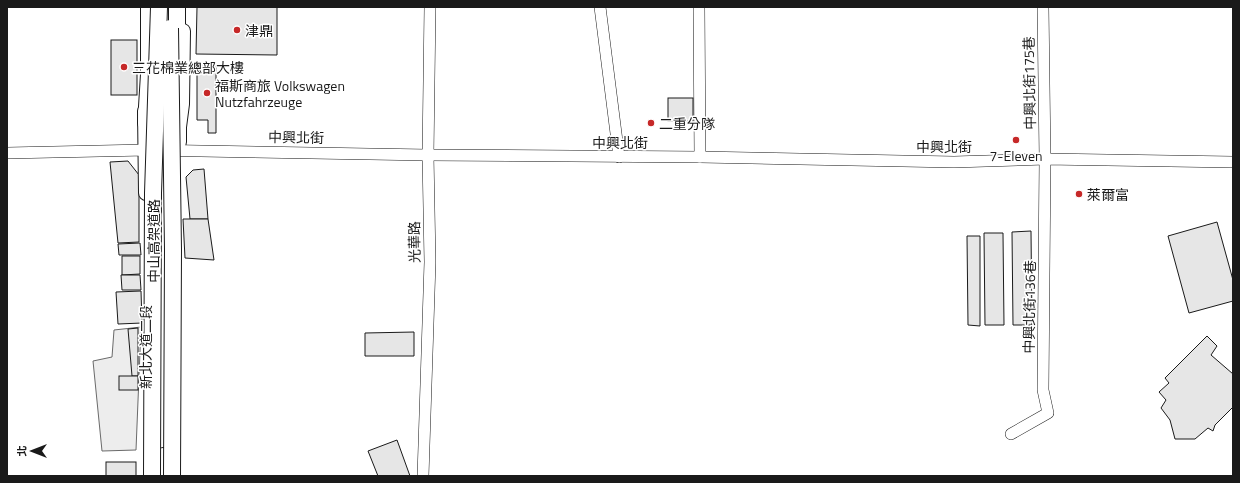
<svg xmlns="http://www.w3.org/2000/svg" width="1240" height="483" font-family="'Titillium Web','Noto Sans TC',sans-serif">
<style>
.built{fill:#ededed;stroke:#6a6a6a}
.building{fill:#e6e6e6;stroke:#1a1a1a}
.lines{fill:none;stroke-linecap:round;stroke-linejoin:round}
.minor-casing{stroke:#1a1a1a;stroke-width:12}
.major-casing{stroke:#1a1a1a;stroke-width:16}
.highway-casing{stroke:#1a1a1a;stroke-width:18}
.minor{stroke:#fff;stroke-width:11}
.major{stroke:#fff;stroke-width:14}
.highway{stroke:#fff;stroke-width:16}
.highway-bridge-casing{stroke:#1a1a1a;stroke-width:18;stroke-linecap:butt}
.highway-bridge{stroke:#fff;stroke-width:16}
.poi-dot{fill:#c62828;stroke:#fff;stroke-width:1.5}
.labels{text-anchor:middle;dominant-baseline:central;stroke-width:3;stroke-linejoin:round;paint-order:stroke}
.poi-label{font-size:14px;fill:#1a1a1a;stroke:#fff;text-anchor:start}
.street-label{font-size:14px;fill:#1a1a1a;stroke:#fff}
</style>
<rect width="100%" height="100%" fill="#fff"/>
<path class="built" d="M141 327 136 450 102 451 93 361 112 357 114 330Z"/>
<g class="building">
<path d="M197 7H277V55L196 54Z"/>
<rect x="111" y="40" width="26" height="55"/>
<path d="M197 66H216V133H208V120H197Z"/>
<rect x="668" y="98" width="25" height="23"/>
<path d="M128 161 139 175V242L118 243 110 162Z"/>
<path d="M204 169 208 219H190L186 177 193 170Z"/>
<path d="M183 219H208L214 260 185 258Z"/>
<path d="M1217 222 1233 280V301L1189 313 1168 236Z"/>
<path d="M1031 231 1032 325H1013L1012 232Z"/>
<path d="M984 233H1003L1004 325H985Z"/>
<path d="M967 236H980V326L968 325Z"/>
<path d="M140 243 141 255H119L118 244Z"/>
<path d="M122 256H140V274L122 275Z"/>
<path d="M121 275H140L141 290H122Z"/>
<path d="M141 291 142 323 118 324 116 292Z"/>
<path d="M138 328V376H132L128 329Z"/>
<path d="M414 332V356H365V333Z"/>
<path d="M1207 336 1217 346 1211 355 1233 374V407L1215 425 1213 431 1208 428 1195 439H1175L1170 420 1161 408 1166 400 1159 392 1169 383 1165 378Z"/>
<rect x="119" y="376" width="19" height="14"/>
<path d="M397 440 410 476H378L368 451Z"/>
<rect x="106" y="462" width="30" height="14"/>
</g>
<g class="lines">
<g class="minor-casing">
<g id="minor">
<path d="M600 7 619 157"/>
<path d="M699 7 700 157"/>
<path d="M7 153 146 150 428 155 700 157 954 162 1045 159 1233 162"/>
<path d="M1011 434 1048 413 1043 390 1045 159 1043 7"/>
<path d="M423 476 430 262 428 155 430 7"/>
</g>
</g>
<g class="major-casing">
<g id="major">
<path d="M145 111 146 193"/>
<path d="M179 142V127L182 104 183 31"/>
</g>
</g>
<g class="highway-casing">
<g id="highway">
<path d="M177 45V7"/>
<path d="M146 123 149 74V7"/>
<path d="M163 456V476"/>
</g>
</g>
<use href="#minor" class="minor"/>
<use href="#major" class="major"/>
<use href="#highway" class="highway"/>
<g class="highway-bridge-casing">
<g id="highway-bridge">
<path d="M170 28 173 250 172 476"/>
<path d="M152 476 153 193 159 7"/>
</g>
</g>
<use href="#highway-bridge" class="highway-bridge"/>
</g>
<g class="poi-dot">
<circle cx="237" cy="30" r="4"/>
<circle cx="124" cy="67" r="4"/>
<circle cx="207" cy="93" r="4"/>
<circle cx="651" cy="123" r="4"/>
<circle cx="1016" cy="140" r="4"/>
<circle cx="1079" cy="194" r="4"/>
</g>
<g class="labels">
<g class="poi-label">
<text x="245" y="30">津鼎</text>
<text x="132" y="67">三花棉業總部大樓</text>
<text x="215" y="85">福斯商旅 Volkswagen<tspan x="215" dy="16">Nutzfahrzeuge</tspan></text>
<text x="659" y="123">二重分隊</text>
<text x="1016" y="155" text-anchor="middle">7-Eleven</text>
<text x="1087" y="194">萊爾富</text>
</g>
<g class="street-label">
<text transform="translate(1029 83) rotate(-91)">中興北街175巷</text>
<text transform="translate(296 137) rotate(1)">中興北街</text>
<text x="620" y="142">中興北街</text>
<text x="944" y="146">中興北街</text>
<text transform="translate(153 241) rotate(-90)">中山高架道路</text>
<text transform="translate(414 242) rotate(-91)">光華路</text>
<text transform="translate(1029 307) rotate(-89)">中興北街136巷</text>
<text transform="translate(145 347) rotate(-90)">新北大道二段</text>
</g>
</g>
<rect width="1240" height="483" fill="none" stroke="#1a1a1a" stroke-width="16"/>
<g transform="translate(32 451) rotate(270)" stroke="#ffffff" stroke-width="3" paint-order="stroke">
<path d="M0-3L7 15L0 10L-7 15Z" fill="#1a1a1a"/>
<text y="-6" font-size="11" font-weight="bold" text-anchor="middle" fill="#1a1a1a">北</text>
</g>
</svg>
